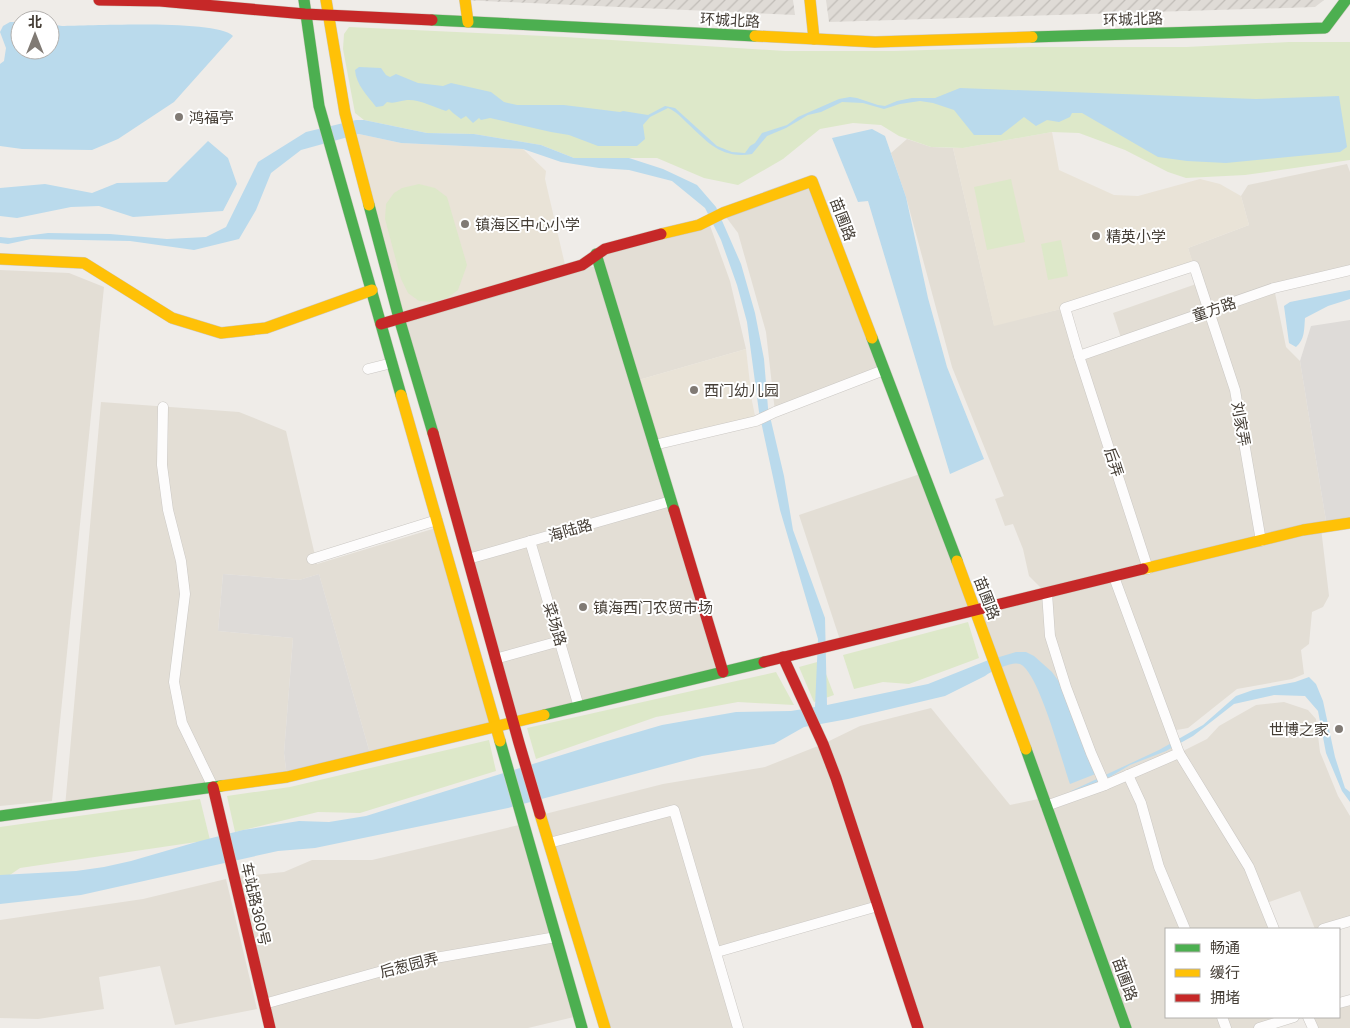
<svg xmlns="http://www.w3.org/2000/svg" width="1350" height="1028" font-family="Helvetica,'Noto Sans SC',sans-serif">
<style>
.residential{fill:#e3ded5}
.industrial{fill:url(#industrial-furrows)}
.education{fill:#e9e3d7}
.green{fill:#dde8c9}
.parking{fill:#dedbd8}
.water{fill:#badaec}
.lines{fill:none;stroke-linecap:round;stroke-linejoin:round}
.street-casing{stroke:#cbc8c4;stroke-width:11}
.fast-casing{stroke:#cec9bf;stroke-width:12}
.slow-casing{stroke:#cec9bf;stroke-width:12}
.jam-casing{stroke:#cec9bf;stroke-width:12}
.street{stroke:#fdfcfc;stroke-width:10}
.fast{stroke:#4caf50;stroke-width:11}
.slow{stroke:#ffc107;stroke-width:11}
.jam{stroke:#c62828;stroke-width:11}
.poi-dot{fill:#807a74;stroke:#fff;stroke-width:2}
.labels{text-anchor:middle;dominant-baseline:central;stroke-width:4;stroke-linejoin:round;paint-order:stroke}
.street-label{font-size:15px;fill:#443d35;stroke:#fff}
.poi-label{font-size:15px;fill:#443d35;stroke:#fff;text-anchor:start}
</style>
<defs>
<pattern id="industrial-furrows" width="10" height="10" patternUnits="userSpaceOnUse" patternTransform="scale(1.25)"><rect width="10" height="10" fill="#dfdbd6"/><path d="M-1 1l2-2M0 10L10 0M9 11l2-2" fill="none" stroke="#c1bdb8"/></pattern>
</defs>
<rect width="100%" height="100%" fill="#efece8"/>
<g class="residential">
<path d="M907 139 931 147 953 148 994 325 1065 308 1079 355 1122 341 1113 313 1199 283 1188 248 1249 225 1241 196 1248 185 1347 164 1350 172V270L1274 288 1286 347 1300 361 1326 521 1321 528 1329 596 1323 607 1312 612 1309 644 1301 650 1304 674 1292 679 1237 689 1188 728 1171 731 1179 753 1207 739 1219 726 1256 705 1284 702 1308 710 1316 719 1320 752 1338 796 1350 816V921L1323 929H1315L1300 891 1264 904 1274 929H1166V1017H1294L1259 1028H918L878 906 717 952 738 1028H605L541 815 663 784 765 767 823 744 860 726 931 708 1010 805 1043 798 975 610 841 643 799 515 923 473 975 610 1046 593 1029 576 1023 549 1013 524 1005 526 995 499 1004 496 952 367 906 197 891 153Z"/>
<path d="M812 181 884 370 775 412 766 332 738 233 723 213Z"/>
<path d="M708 220 730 281 746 349 635 381 723 672 514 723 399 318 582 265 600 268 596 254Z"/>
<path d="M0 270 69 273 104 287 52 801 0 806Z"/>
<path d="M101 402 239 412 286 431 317 564 439 527 496 727 371 757 319 574 299 580 223 574 218 631 293 638 284 753 287 777 65 807Z"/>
<path d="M519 825 574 1017 528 1028H270L234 877 284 872 312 860H372Z"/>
<path d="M226 879 257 1009 175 1025 160 966 99 977 104 1009 38 1019 0 1018V920L143 899Z"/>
<path d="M1350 1000V1028H1312L1308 1017H1339V1003Z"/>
</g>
<g class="industrial">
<path d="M462 0H793L795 15Z"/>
<path d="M826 0H1324L1315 7 829 22Z"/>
</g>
<g class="education">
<path d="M1052 132 1059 170 1114 195 1138 196 1200 179 1220 184 1241 196 1249 225 1188 248 1194 266 1065 308 994 326 953 148H963Z"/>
<path d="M359 134 401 143 523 149 546 171 545 179 566 269 399 318 352 138Z"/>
<path d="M746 349 752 401 756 421 654 445 635 381Z"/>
</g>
<g class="green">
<path d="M349 27 565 37 785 51H894L1029 47H1186L1289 42H1350V160L1245 175 1186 178 1168 172 1125 150 1079 133 1052 132 963 148 931 147 899 136 881 125 853 123 820 129 783 159 738 185 704 178 657 158H574L541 145 474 134 427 133 364 120 355 113 343 49 344 34Z"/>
<path d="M1011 179 1025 242 987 250 974 187Z"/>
<path d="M419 184 435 188 447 197 467 265 458 290 447 298 432 302 419 301 408 293 401 279 385 219 386 204 394 193 402 188Z"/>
<path d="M1061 240 1068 276 1048 280 1041 244Z"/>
<path d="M968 622 979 658 909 684 883 682 854 689 843 655Z"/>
<path d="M821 661 834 695 814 702 799 667Z"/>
<path d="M776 672 794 705 738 702 656 717 536 759 527 728Z"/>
<path d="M489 740 496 771 360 813 318 812 235 832 227 796 290 787Z"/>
<path d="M200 799 210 840 20 868 4 879 0 878V827Z"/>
</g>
<g class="parking">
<path d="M1350 320V517L1326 521 1300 361 1311 326Z"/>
<path d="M223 574 299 580 319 574 371 757 287 777 284 753 293 638 218 631Z"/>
</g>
<g class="water">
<path d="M10 22H20V50H50V24L62 26C90 26 217 19 233 36L174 102 118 139 92 150 22 149 0 146V64L4 61 6 48 0 32 3 26Z"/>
<path d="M359 67 381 68 386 75 390 77 396 74 418 83 443 86 451 83 491 92 504 102 517 105H564L620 112 623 111 648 115 665 106 675 108 717 146 732 152 745 153 750 146 755 143 762 133 787 125 798 117 839 99 850 97 857 98 878 105 885 106 897 101 912 98H935L960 88 1256 99 1339 96 1347 147 1340 152 1226 163 1187 161 1158 157 1082 113H1072L1070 117 1059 122 1047 120 1036 126 1024 117 1001 135H974L954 110 933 103 920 101 900 104 884 109 863 103 842 102 821 112 808 115 786 128 767 136 752 154C720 159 708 142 687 123 681 117 677 112 668 108L650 117 643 125 645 139 637 146H598L569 135 551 132 490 118 481 120 479 118 473 123 466 116 461 119 453 113 449 109 446 111C434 107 419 99 407 100 399 101 395 104 387 102L383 106 376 107C368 96 356 85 355 70Z"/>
<path d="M356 120H364L427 133 474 134 541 145 574 158H629L663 169 697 185 716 207 741 264 755 313 764 359 768 408 784 476 793 530 825 618 827 705 928 684 986 661 1016 652H1026L1034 656 1052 672 1068 694 1098 773 1070 784C1062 762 1039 672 1020 664 1013 661 991 671 985 676L945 696 848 719 804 727 774 744 702 756 508 808 315 848 278 851 81 895 0 904V875L76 871 104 867 131 861 200 841 243 830 299 821 329 822 366 816 597 744 662 725 736 712 791 711 815 707 818 639 780 510 759 412 747 322 737 285 721 240 705 208 672 181 629 170 599 168 561 162 523 149 401 143 359 134 301 150 271 173 256 210 239 239 194 250 130 241 31 239 8 244 0 243V237L10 238 48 233 110 234 167 239 206 237 226 227 258 162 306 132Z"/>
<path d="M872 129 885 136 906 197 928 298 947 367 984 459 950 474 868 201 858 202 832 138Z"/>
<path d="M208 141 228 158 237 184 223 211 133 217 99 206 71 207 17 218 0 216V188L45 184 92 193 117 183 167 182Z"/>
<path d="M1350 290V299L1328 306 1305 318C1304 330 1305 339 1296 347L1289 343 1284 306 1290 302Z"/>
<path d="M1309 677 1316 684 1323 701 1335 757 1345 788 1350 792V802L1342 791 1326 753 1318 711 1305 696 1274 695 1234 704 1193 736 1166 751 1130 765 1069 801 1071 791 1159 750 1203 725 1236 696 1253 690 1295 682Z"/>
</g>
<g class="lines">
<g class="street-casing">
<g id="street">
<path d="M1079 356 1274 288 1350 270"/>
<path d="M368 369 392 363"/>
<path d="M163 407 162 465 168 510 181 561 185 594 174 682 182 723 213 787"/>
<path d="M654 445 756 421 775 412 884 370"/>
<path d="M530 541 579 707"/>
<path d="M312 559 437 520"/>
<path d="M468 559 671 501"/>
<path d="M1148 569 1079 356 1065 308 1194 266 1235 390 1261 541"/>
<path d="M1114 577 1179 753 1249 867 1274 929"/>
<path d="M1047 593 1050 636 1066 687 1091 753 1105 785"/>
<path d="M495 659 560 641"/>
<path d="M1128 775 1141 803 1159 867 1185 929"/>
<path d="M1046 806 1105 785 1179 753"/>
<path d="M549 843 674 810 738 1028"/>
<path d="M1323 929 1350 921"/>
<path d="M717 952 878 906"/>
<path d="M1339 1003 1350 1000"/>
<path d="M264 1004 418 961 556 937"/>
<path d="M1222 1017 1226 1028"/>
<path d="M1308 1017 1313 1028"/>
<path d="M1259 1028 1294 1017"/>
</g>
</g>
<g class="fast-casing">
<g id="fast">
<path d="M304 0 319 106 401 395"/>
<path d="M432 20 755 36"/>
<path d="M1032 37 1325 28 1346 0"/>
<path d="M369 205 399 318 433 433"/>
<path d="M596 254 674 510"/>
<path d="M872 338 957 561"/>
<path d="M544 715 764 662"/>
<path d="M500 741 582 1028"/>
<path d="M1026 749 1126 1028"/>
<path d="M0 816 221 786"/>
</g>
</g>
<g class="slow-casing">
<g id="slow">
<path d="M326 0 345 113 369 205"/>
<path d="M465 0 468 22"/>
<path d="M810 0 814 39"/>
<path d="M755 36 875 42 1032 37"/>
<path d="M661 234 699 225 723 213 812 181 872 338"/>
<path d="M0 259 84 263 172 318 221 333 266 328 372 290"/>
<path d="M401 395 500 741"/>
<path d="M957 561 1026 749"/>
<path d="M1143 569 1303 530 1350 523"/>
<path d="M221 786 287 777 544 715"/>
<path d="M540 814 605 1028"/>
</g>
</g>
<g class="jam-casing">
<g id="jam">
<path d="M99 0 160 1 305 14 432 20"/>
<path d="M381 324 582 265 605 249 661 234"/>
<path d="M433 433 519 743 540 814"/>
<path d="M674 510 723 672"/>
<path d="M783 657 823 744 836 778 918 1028"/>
<path d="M764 662 1143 569"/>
<path d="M213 787 270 1028"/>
</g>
</g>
<use href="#street" class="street"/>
<use href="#fast" class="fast"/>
<use href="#slow" class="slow"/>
<use href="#jam" class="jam"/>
</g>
<g class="poi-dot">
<circle cx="179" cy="117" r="5"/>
<circle cx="465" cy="224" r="5"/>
<circle cx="1096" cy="236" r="5"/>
<circle cx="694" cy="390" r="5"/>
<circle cx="583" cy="607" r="5"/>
<circle cx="1339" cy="729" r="5"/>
</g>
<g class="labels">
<g class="street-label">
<text transform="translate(1133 19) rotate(-2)">环城北路</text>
<text transform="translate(730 20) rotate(3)">环城北路</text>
<text transform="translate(843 219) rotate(69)">苗圃路</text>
<text transform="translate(1214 309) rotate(-19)">童方路</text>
<text transform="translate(1241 424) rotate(80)">刘家弄</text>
<text transform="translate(1114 462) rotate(72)">后弄</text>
<text transform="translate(570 530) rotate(-16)">海陆路</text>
<text transform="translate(987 598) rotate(69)">苗圃路</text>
<text transform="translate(555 624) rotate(73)">菜场路</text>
<text transform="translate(256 904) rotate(77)">车站路360号</text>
<text transform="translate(409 965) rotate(-14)">后葱园弄</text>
<text transform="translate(1125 979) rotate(70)">苗圃路</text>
</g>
<g class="poi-label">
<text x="189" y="117">鸿福亭</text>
<text x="475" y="224">镇海区中心小学</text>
<text x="1106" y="236">精英小学</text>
<text x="704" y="390">西门幼儿园</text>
<text x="593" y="607">镇海西门农贸市场</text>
<text x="1329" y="729" text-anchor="end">世博之家</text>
</g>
</g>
<rect x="1165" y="928" width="175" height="90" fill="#ffffff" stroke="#b4b1ae"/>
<rect x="1175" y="944" width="25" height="8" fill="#4caf50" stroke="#b4b1ae"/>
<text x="1210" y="953" font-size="15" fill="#443d35">畅通</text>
<rect x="1175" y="969" width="25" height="8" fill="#ffc107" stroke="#b4b1ae"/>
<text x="1210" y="978" font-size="15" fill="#443d35">缓行</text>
<rect x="1175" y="994" width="25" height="8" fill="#c62828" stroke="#b4b1ae"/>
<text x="1210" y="1003" font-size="15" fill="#443d35">拥堵</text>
<g transform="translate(35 35)"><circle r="24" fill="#ffffff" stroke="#b4b1ae"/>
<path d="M0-4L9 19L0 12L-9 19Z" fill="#807a74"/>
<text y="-8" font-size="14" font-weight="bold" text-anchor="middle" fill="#443d35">北</text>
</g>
</svg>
